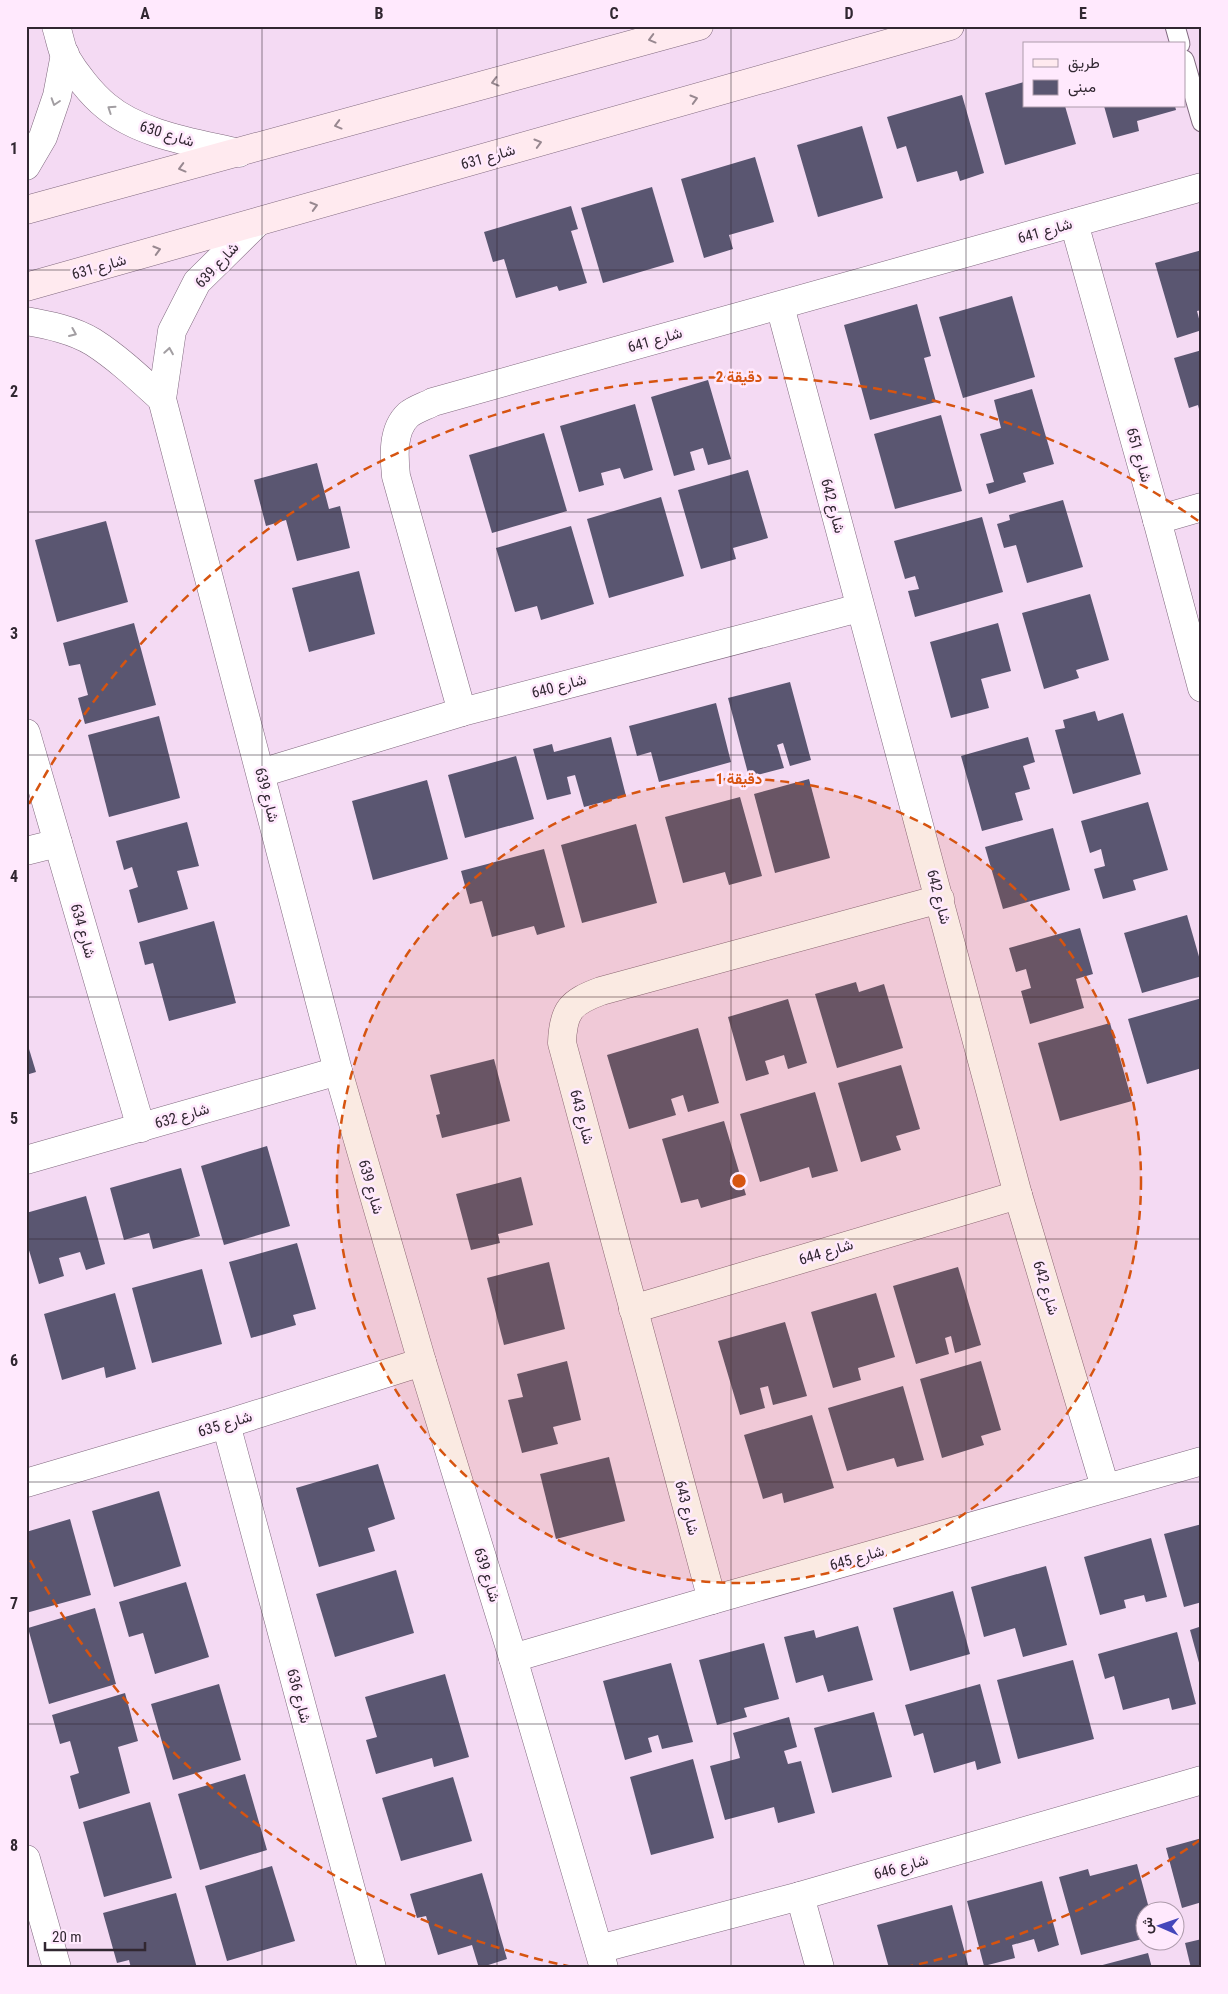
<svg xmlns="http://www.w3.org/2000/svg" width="1228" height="1994" font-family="'Roboto Condensed',Vazirmatn,sans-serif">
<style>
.building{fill:#5a5671}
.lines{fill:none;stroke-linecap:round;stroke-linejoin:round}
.lane-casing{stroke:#80697f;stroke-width:21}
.street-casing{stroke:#80697f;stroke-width:29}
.secondary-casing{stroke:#80697f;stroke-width:29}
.lane{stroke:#fff;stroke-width:19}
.street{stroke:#fff;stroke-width:28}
.secondary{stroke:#ffeaef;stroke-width:28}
.oneway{stroke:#988890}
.oneway2{stroke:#a29ea2}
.grid{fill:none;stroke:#312731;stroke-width:1;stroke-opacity:0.55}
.ring{fill:none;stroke:#d65410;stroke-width:2.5;stroke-dasharray:9 6}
.labels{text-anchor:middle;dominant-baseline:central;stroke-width:5;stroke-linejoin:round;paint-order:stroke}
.street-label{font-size:15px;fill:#312731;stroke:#ffe9fd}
.centre{fill:#d65410;stroke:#ffe9fd;stroke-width:2.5}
.ring-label{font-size:15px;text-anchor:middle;font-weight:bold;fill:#d65410;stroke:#ffe9fd;stroke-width:5;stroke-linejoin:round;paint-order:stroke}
.neatline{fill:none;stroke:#312731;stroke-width:2}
.grid-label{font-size:16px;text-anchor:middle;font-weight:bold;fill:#312731}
</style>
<rect width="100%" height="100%" fill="#f4daf3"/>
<g class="building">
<path d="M1024 82V106H1065L1076 144 1005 165 985 93Z"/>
<path d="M962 95 984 173 960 181 957 171 917 182 906 146 897 149 887 117Z"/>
<path d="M1104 106H1175L1176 110 1137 121 1139 131 1113 138Z"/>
<path d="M862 126 883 198 818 217 797 145Z"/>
<path d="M755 157 774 222 729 235 733 249 704 258 681 179Z"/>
<path d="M652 187 674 262 603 283 581 208Z"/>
<path d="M571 206 578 229 571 231 587 283 559 291 557 286 516 298 504 259 493 262 484 232Z"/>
<path d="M1202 250V310L1197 311 1202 330 1177 338 1155 263Z"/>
<path d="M1012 296 1035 377 963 398 939 317Z"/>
<path d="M917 304 931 356 924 358 936 402 870 420 844 325Z"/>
<path d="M1202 350V417H1201L1198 405 1189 408 1174 358Z"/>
<path d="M708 380 731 459 708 465 703 448 690 452 695 470 674 476 651 397Z"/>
<path d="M1032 389 1054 464 1023 473 1026 482 989 494 986 484 994 482 980 434 1001 428 994 400Z"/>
<path d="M635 404 653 470 624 479 620 468 601 473 604 485 579 492 560 426Z"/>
<path d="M941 415 962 491 895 509 874 434Z"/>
<path d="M544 433 567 511 492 533 469 455Z"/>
<path d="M317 463 329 509 340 506 350 548 297 561 286 520 266 526 254 480Z"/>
<path d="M748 470 768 538 733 548 736 559 701 569 678 490Z"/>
<path d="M661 497 684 576 609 598 587 519Z"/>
<path d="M1063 500 1083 567 1027 583 1016 545 1004 548 997 524 1010 520 1009 515Z"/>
<path d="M982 517 1003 592 915 617 908 591 919 589 915 576 905 579 894 541Z"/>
<path d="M106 521 128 602 57 622 35 540Z"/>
<path d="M571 526 594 604 541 620 537 606 515 612 496 548Z"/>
<path d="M359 571 375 634 309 652 292 588Z"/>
<path d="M1090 594 1109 660 1076 670 1079 678 1044 689 1022 613Z"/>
<path d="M134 623 156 705 85 724 78 698 88 695 80 664 69 666 63 643Z"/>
<path d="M998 623 1011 671 981 679 989 708 951 718 930 642Z"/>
<path d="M790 682 811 760 790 766 783 743 777 745 784 768 749 777 728 698Z"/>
<path d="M716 703 731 762 659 782 651 752 637 756 629 726Z"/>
<path d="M1095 711 1098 721 1123 713 1141 774 1073 794 1055 730 1065 728 1063 720Z"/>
<path d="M159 716 180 798 109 817 88 735Z"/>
<path d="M611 737 626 796 584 807 575 775 567 777 571 794 547 800 533 749 552 744 554 752Z"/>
<path d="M1028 737 1035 762 1023 766 1030 789 1015 793 1023 820 982 831 961 756Z"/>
<path d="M516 756 534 819 465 838 448 775Z"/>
<path d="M809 779 830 858 775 873 754 794Z"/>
<path d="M427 780 448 859 373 880 352 801Z"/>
<path d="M740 797 762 876 729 885 725 872 683 883 665 817Z"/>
<path d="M1148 802 1168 870 1133 880 1136 890 1103 899 1094 869 1105 866 1101 849 1090 853 1081 821Z"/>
<path d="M187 822 199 866 177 871 188 909 138 923 129 890 138 887 132 867 124 870 116 841Z"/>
<path d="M636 824 657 903 582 923 561 845Z"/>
<path d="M1053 828 1070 890 1003 909 985 847Z"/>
<path d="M544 849 565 927 537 935 534 926 492 937 482 901 470 904 461 871Z"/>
<path d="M1187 915 1202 967V976L1142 993 1124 933Z"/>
<path d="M214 921 236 1003 169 1021 153 963 145 965 139 942Z"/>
<path d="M1080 928 1093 974 1076 979 1084 1008 1030 1024 1021 991 1031 988 1026 969 1016 972 1009 948Z"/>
<path d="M856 982 859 992 884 984 903 1048 837 1068 815 994Z"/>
<path d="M1202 998V1068L1147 1084 1128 1019Z"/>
<path d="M788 999 807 1063 788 1069 784 1055 765 1061 769 1074 746 1081 728 1017Z"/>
<path d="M1110 1023 1132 1101 1060 1121 1038 1043Z"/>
<path d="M698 1028 719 1103 688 1112 683 1095 671 1099 676 1115 629 1129 607 1055Z"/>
<path d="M26 1039 36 1072 26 1075Z"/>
<path d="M494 1059 510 1121 442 1138 436 1115 440 1114 430 1075Z"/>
<path d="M901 1065 920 1129 896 1136 901 1150 861 1162 838 1083Z"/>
<path d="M815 1092 838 1171 812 1178 809 1167 760 1182 740 1114Z"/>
<path d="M724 1121 746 1195 701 1208 698 1199 681 1203 662 1139Z"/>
<path d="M267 1146 290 1226 224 1245 201 1166Z"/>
<path d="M181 1168 200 1236 153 1249 149 1233 124 1240 110 1188Z"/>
<path d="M521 1177 533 1225 498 1234 500 1243 471 1250 456 1194Z"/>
<path d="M86 1196 105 1264 86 1270 80 1252 59 1258 64 1276 39 1284 26 1240V1213Z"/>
<path d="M297 1243 316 1309 293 1315 296 1325 251 1338 229 1262Z"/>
<path d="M549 1262 565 1329 504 1345 487 1278Z"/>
<path d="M958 1267 981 1345 955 1353 951 1336 945 1338 949 1354 916 1364 893 1286Z"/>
<path d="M202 1269 222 1344 152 1363 132 1288Z"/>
<path d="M115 1293 136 1369 106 1378 104 1367 62 1380 44 1314Z"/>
<path d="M876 1293 895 1357 858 1368 861 1380 833 1388 811 1312Z"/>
<path d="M785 1322 807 1396 773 1405 768 1386 760 1388 765 1408 740 1415 718 1341Z"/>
<path d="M567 1361 581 1420 553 1427 558 1444 522 1453 508 1400 523 1397 517 1374Z"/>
<path d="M981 1361 1001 1430 981 1436 984 1445 942 1458 920 1379Z"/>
<path d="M903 1386 924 1460 897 1467 894 1458 847 1471 828 1408Z"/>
<path d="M812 1415 834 1488 784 1503 782 1493 763 1499 744 1435Z"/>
<path d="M609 1457 625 1521 556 1539 540 1474Z"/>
<path d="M378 1464 395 1519 368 1528 375 1551 319 1567 296 1488Z"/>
<path d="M159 1491 181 1566 114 1587 92 1511Z"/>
<path d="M70 1519 91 1595 26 1613V1532Z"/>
<path d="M1202 1524V1602L1184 1607 1164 1534Z"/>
<path d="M1151 1538 1167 1597 1146 1602 1144 1595 1124 1600 1126 1608 1100 1615 1084 1557Z"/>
<path d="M1046 1566 1067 1645 1023 1657 1015 1628 984 1637 971 1587Z"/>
<path d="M396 1570 414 1633 335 1657 316 1594Z"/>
<path d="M186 1582 209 1657 155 1674 143 1633 129 1637 119 1602Z"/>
<path d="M953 1591 970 1654 910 1671 893 1608Z"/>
<path d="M95 1608 116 1684 49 1704 28 1628Z"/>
<path d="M858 1626 873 1680 828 1692 823 1675 796 1683 784 1637 814 1630 816 1638Z"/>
<path d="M1202 1626V1670H1201L1190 1630Z"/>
<path d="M1177 1632 1196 1704 1172 1710 1169 1698 1123 1710 1114 1676 1105 1679 1098 1654Z"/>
<path d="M764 1643 779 1699 744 1708 747 1717 717 1725 699 1660Z"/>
<path d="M1073 1660 1094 1739 1018 1759 997 1680Z"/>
<path d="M671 1663 693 1742 662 1749 658 1735 648 1738 652 1752 625 1760 603 1681Z"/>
<path d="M445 1674 469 1757 434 1767 432 1758 376 1774 366 1740 377 1737 365 1697Z"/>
<path d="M219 1684 241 1760 173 1780 151 1704Z"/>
<path d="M980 1684 1001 1763 977 1770 975 1761 934 1773 923 1733 914 1736 905 1705Z"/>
<path d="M125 1693 138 1741 118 1747 130 1793 79 1809 70 1776 79 1773 70 1741 60 1744 52 1715Z"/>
<path d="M874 1712 892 1777 832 1793 814 1728Z"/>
<path d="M789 1717 797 1747 784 1751 788 1764 801 1761 815 1813 778 1823 774 1807 725 1820 710 1766 740 1758 733 1733Z"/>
<path d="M693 1759 714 1838 651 1855 630 1777Z"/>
<path d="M245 1774 267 1850 200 1870 178 1794Z"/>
<path d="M453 1777 472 1841 401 1861 382 1798Z"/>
<path d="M150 1802 172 1878 104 1897 83 1822Z"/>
<path d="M1202 1838V1902L1182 1908 1166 1848Z"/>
<path d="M1137 1864 1150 1912H1146V1938L1081 1955 1059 1877 1088 1869 1090 1876Z"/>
<path d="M272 1866 295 1941 227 1961 205 1886Z"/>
<path d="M482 1873 507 1959 479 1968 472 1945 438 1955 426 1916 417 1918 410 1894Z"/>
<path d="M1042 1881 1059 1945 1038 1952 1034 1939 1012 1945 1015 1958 984 1966 967 1901Z"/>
<path d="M176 1893 197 1968H131L129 1960 117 1963 103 1913Z"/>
<path d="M952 1905 969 1968H889L877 1925Z"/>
<path d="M1202 1939V1968H1191L1185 1943Z"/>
<path d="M1148 1953 1152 1968H1095V1967Z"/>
</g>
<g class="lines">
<g class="lane-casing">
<g id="lane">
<path d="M1175 26 1180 44"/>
<path d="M1184 60 1202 122"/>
</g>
</g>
<g class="street-casing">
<g id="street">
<path d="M56 26C59 35 61 47 65 56 75 73 91 94 106 106 140 135 197 143 239 153"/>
<path d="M26 166 43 137 57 96 65 54"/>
<path d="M258 222 197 282 172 331 162 399 338 1071 422 1362 513 1658 604 1968"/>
<path d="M1074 223 1157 520 1202 688"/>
<path d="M780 306 1018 1195 1105 1487"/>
<path d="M26 321C49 325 73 330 93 342 118 358 140 379 162 399"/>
<path d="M1157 520 1202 507"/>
<path d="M462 712 396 476C394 457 392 430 408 415 415 409 426 406 433 402L1202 187"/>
<path d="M26 733 141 1128"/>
<path d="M261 773 462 712 859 608"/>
<path d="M26 851 58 843"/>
<path d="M26 1160 338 1071"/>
<path d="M633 1309 1018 1195"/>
<path d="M226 1424 372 1968"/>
<path d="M26 1483 226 1424 422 1362"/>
<path d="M712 1600 562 1043C563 1010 571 1002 601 991L940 899"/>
<path d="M513 1658 712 1600 1202 1461"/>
<path d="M26 1859 57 1968"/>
<path d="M800 1896 820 1968"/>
<path d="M599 1949 800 1896 1202 1780"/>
</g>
</g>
<g class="secondary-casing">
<g id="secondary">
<path d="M26 210 699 26"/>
<path d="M26 287 950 26"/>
</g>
</g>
<use href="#lane" class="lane"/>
<use href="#street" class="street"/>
<use href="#secondary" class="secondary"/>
</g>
<defs><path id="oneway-chevron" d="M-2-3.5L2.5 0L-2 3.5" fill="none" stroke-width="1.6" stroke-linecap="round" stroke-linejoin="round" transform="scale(1.25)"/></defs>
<g class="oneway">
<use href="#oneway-chevron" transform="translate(652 39) rotate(165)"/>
<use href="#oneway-chevron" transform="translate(495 82) rotate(165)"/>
<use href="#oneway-chevron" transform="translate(694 99) rotate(-16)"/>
<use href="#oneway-chevron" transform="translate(338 125) rotate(165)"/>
<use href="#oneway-chevron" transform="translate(538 143) rotate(-16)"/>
<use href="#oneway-chevron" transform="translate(182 168) rotate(165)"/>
<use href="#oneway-chevron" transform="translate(314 206) rotate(-16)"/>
<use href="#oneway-chevron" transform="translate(157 250) rotate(-16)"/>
</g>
<g class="oneway2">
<use href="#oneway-chevron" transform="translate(55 102) rotate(108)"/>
<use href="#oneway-chevron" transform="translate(111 109) rotate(-146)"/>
<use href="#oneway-chevron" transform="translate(73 333) rotate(23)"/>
<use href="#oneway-chevron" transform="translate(169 351) rotate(-81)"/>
</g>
<path class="grid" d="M262 26V1968M497 26V1968M731 26V1968M966 26V1968M26 270H1202M26 512H1202M26 755H1202M26 997H1202M26 1239H1202M26 1482H1202M26 1724H1202"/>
<circle cx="739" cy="1181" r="402" fill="#d65410" fill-opacity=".12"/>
<g class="ring">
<circle cx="739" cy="1181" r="402"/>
<path d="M1200 1840A804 804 0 0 1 906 1967M572 1967A804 804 0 0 1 29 1558M29 804A804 804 0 0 1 1200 522"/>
</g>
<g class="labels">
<g class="street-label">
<text transform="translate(167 134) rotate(17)">شارع 630</text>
<text transform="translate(488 157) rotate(-16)">شارع 631</text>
<text transform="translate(1045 231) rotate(-16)">شارع 641</text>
<text transform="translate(217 265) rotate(-47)">شارع 639</text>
<text transform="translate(99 267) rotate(-16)">شارع 631</text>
<text transform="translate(655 340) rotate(-16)">شارع 641</text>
<text transform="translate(1139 455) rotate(74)">شارع 651</text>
<text transform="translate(833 506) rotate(75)">شارع 642</text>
<text transform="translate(559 686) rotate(-15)">شارع 640</text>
<text transform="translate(267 795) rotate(75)">شارع 639</text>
<text transform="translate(939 897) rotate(75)">شارع 642</text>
<text transform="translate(83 931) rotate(74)">شارع 634</text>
<text transform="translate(182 1116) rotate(-16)">شارع 632</text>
<text transform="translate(582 1117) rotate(75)">شارع 643</text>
<text transform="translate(371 1187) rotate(74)">شارع 639</text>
<text transform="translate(826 1252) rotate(-17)">شارع 644</text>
<text transform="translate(1046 1288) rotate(73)">شارع 642</text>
<text transform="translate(225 1424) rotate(-17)">شارع 635</text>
<text transform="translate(687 1508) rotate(75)">شارع 643</text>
<text transform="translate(857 1558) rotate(-16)">شارع 645</text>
<text transform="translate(487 1575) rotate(73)">شارع 639</text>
<text transform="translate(299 1696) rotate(75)">شارع 636</text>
<text transform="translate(901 1867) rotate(-16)">شارع 646</text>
</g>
</g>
<circle cx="739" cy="1181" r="8" class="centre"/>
<g class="ring-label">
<text x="739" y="382">2 دقيقة</text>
<text x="739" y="784">1 دقيقة</text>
</g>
<rect width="1228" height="1994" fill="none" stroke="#ffe9fd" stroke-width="55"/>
<rect x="1023" y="42" width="162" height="65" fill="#ffe9fd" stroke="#ad9bab"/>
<rect x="1033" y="59" width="25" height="8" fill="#ffeaef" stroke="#ad9bab"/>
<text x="1068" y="68" font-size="15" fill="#312731">طريق</text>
<rect x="1033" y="80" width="25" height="15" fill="#5a5671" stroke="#ad9bab"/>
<text x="1068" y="92" font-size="15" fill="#312731">مبنى</text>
<g transform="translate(1160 1926) rotate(272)"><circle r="24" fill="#ffe9fd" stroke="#ad9bab"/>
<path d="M0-4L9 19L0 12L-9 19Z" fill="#4446bb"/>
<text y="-8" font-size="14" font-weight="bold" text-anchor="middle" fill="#312731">ش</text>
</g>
<path d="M45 1942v8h100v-8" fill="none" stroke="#312731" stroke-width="2.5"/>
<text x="52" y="1942" font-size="15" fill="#312731" stroke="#ffe9fd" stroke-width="4" paint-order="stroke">20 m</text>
<rect x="28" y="28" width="1172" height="1938" class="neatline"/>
<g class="grid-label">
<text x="145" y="19">A</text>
<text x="379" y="19">B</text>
<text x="614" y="19">C</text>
<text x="849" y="19">D</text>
<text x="1083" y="19">E</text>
<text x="14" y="154">1</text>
<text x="14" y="397">2</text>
<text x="14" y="639">3</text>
<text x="14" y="882">4</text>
<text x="14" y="1124">5</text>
<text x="14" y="1366">6</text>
<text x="14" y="1609">7</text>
<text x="14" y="1851">8</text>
</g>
</svg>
